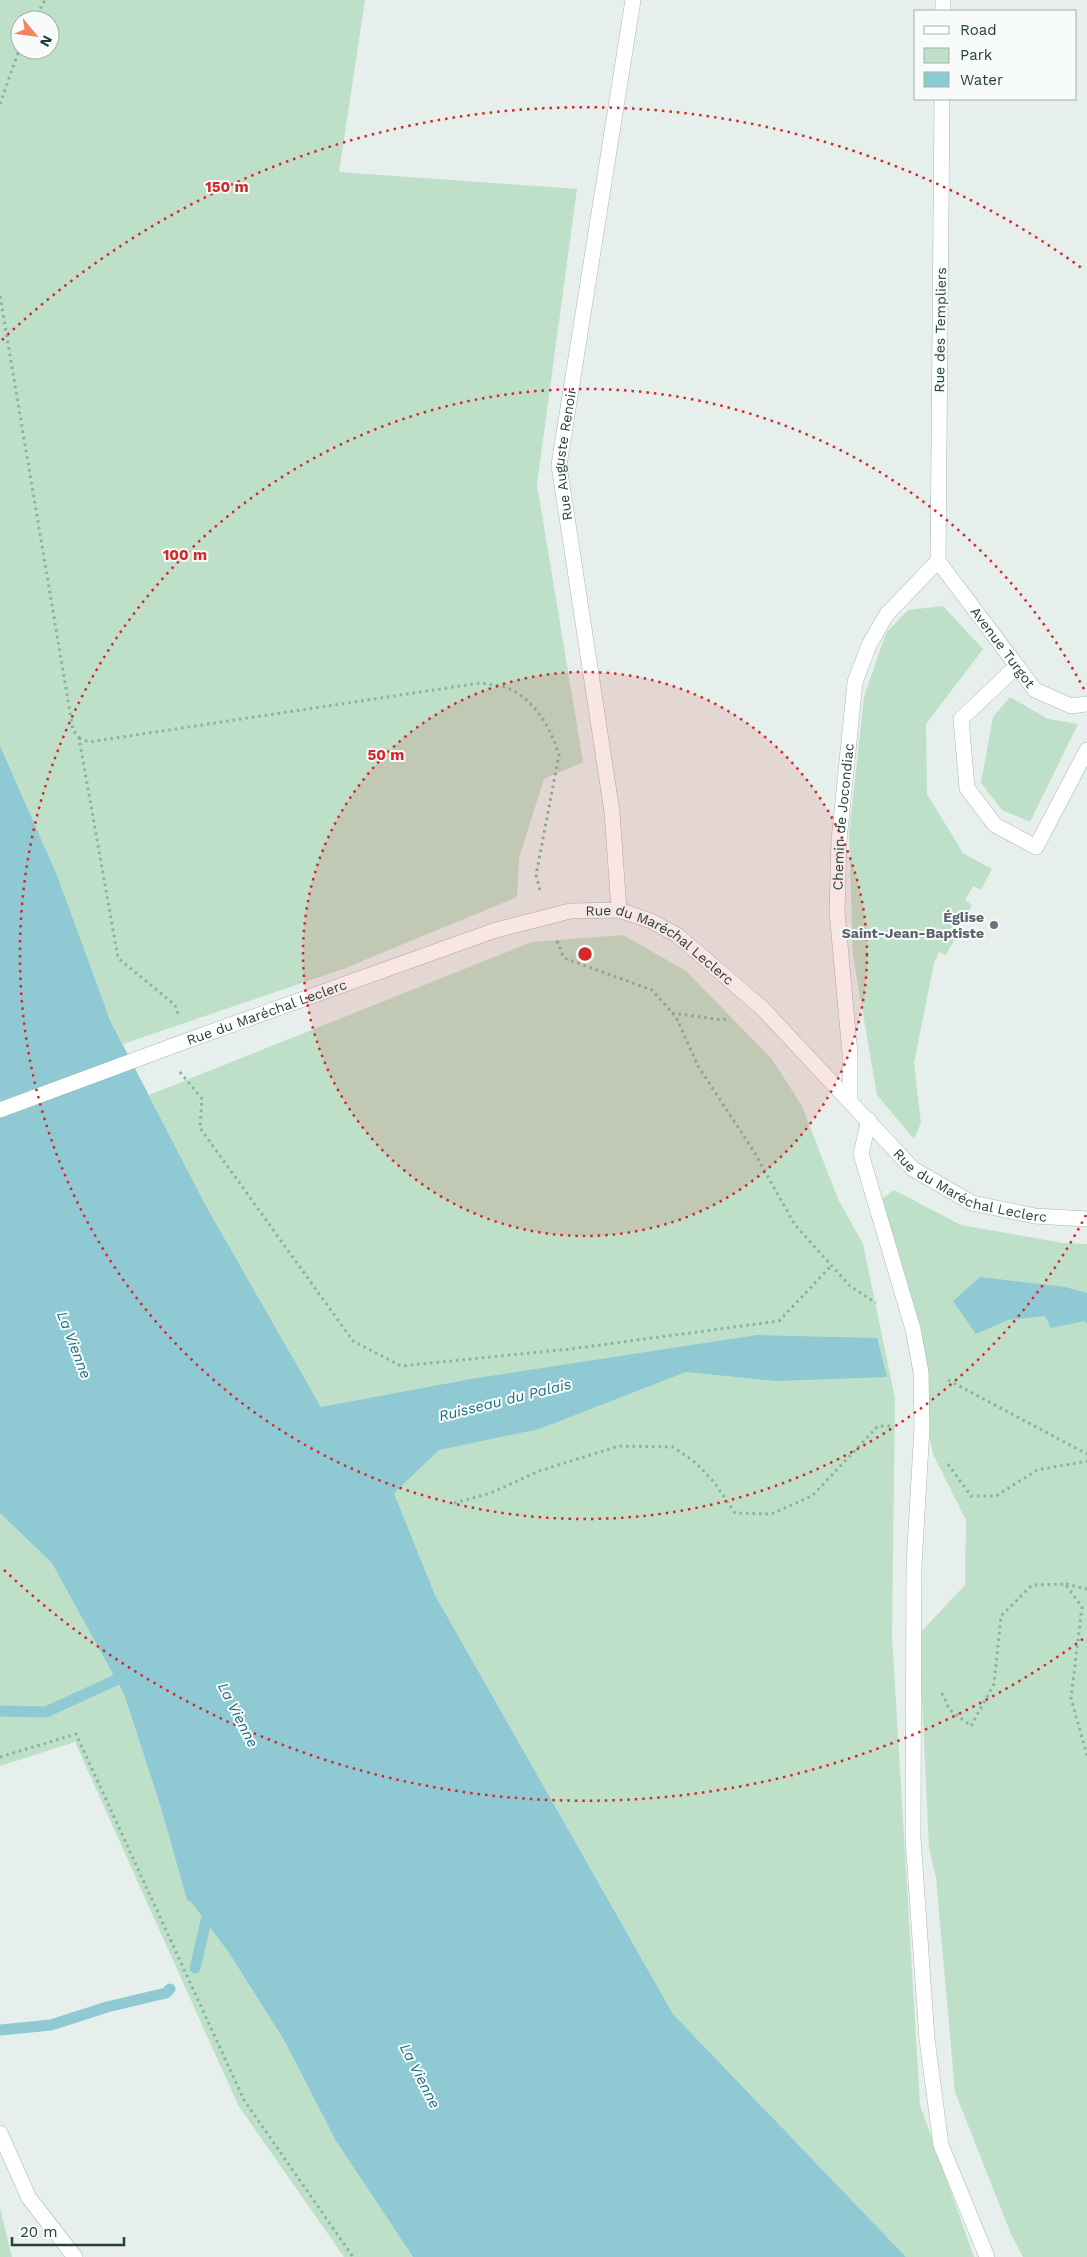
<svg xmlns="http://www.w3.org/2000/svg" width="1087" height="2257" font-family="'Work Sans',sans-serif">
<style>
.green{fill:#bfe0c8;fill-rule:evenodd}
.water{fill:#8ec9d4}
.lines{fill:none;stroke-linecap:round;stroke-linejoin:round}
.stream{stroke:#8ec9d4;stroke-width:11}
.service-casing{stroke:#a8b8b2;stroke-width:16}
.pedestrian-casing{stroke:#a8b8b2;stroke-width:16}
.minor-casing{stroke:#a8b8b2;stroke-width:16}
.secondary-casing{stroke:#a4bbb3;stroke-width:16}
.path{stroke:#86b3a5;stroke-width:3;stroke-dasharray:2.5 4;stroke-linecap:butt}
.service{stroke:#fff;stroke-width:15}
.pedestrian{stroke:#fff;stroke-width:15}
.minor{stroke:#fff;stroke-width:15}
.secondary{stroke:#fff;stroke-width:15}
.ring{fill:none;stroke:#d62828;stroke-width:2.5;stroke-dasharray:2.5 5}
.worship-dot{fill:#6b7280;stroke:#f7fbf9;stroke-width:2}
.labels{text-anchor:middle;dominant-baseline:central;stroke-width:4;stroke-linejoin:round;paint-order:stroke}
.street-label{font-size:14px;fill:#24423a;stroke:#f7fbf9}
.worship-label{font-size:14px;font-weight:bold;fill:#5b616d;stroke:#f7fbf9;text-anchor:end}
.water-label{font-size:15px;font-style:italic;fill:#1c6f80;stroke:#f7fbf9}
.centre{fill:#d62828;stroke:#f7fbf9;stroke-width:2.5}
.ring-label{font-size:15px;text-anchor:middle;font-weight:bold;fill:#d62828;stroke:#f7fbf9;stroke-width:4;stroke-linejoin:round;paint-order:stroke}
</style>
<rect width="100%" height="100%" fill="#e6efeb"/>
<g class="green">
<path d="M0 0H365L339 172 577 189 537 484 583 762 544 779 519 858 517 897 343 969 123 1044 110 1020 0 749ZM20 20H50V50H20Z"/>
<path d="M943 606 983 649 926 724 927 794 963 853 992 869 981 890 973 886 965 900 972 905 963 922 956 919 950 931 957 935 946 955 939 952 934 963 914 1063 921 1123 914 1139 877 1095 853 956 849 834 864 697 886 633 908 610Z"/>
<path d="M1010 697 1048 719 1078 724 1030 822 1002 810 981 783 993 717Z"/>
<path d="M623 935 686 971 772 1059 802 1106 838 1199 863 1244 895 1398 892 1635 920 2105 974 2257H906L673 2014 435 1595 394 1493 321 1407 206 1206 149 1095 532 942Z"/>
<path d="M894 1190 961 1225 1063 1243 1087 1244V2257H1023L1011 2234 955 2092 936 1878 929 1848 919 1634 965 1585 966 1520 933 1454 881 1200Z"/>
<path d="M0 1513 52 1562 124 1694 161 1808 187 1900 191 1902 229 1953 284 2040 336 2141 413 2257H344L238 2105 75 1742 0 1766Z"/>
<path d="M0 2208 12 2257H0Z"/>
</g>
<g class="water">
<path d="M0 746 56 873 110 1020 206 1206 321 1407 471 1379 757 1335 877 1338 887 1377 776 1381 686 1372 539 1429 439 1450 394 1493 435 1595 673 2014 906 2257H413L336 2141 284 2040 229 1953 191 1902 187 1900 161 1808 124 1694 52 1563 0 1513Z"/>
<path d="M980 1277 1065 1287 1087 1293V1324L1085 1321 1051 1328 1045 1316 1008 1320 976 1334 953 1301Z"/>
</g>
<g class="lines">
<g class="stream">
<path d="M0 1711 46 1712 116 1680 124 1667"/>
<path d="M195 1968 206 1921 212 1908"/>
<path d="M0 2030 51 2025 107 2007 166 1993 170 1989"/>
</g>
<g class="service-casing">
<g id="service">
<path d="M869 1120 861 1154 913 1329 921 1372 922 1427 914 1565 913 1838 927 2039 941 2145 987 2257"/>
<path d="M0 2133 29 2198 75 2257"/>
</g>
</g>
<g class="pedestrian-casing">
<g id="pedestrian">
<path id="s1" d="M850 1100V1054L837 912 839 841 855 682 869 645 887 614 938 561"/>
</g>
</g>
<g class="minor-casing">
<g id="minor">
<path d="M943 11V0"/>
<path id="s2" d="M942 99 938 561 1035 690 1071 706 1087 704"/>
<path d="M1017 666 961 719 967 788 995 825 1036 847 1087 750"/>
<path id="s3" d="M619 910 612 812 559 465 633 0"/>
</g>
</g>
<g class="secondary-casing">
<g id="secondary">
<path id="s4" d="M0 1110 186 1041 493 931 570 911 619 910 651 921 677 935 762 1008 913 1169 972 1203 1035 1216 1087 1219"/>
</g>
</g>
<g class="path">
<path d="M34 20 45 0"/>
<path d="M0 104 20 47"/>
<path d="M0 296 73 730 79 738 118 958 175 1005 178 1014"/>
<path d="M79 738 89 742 480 683C488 684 496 685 504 687 533 696 551 728 559 755L536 875 540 890"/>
<path d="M557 941 564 958 652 990 676 1017 698 1066 753 1150 795 1225 850 1286 876 1303"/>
<path d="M672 1013 722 1020 730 1018"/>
<path d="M180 1072 202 1099 200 1128 353 1341 401 1366 570 1349 779 1321 831 1266"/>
<path d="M948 1380 1087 1454"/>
<path d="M948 1464 971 1496H996L1037 1470 1087 1461"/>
<path d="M454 1503 491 1493 539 1471 619 1446 673 1447 696 1463 714 1482 735 1513 771 1514 812 1496 878 1426H894"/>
<path d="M1066 1584 1087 1589"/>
<path d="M942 1693 949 1709 971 1726 994 1684 1001 1616 1032 1585 1065 1584 1082 1607 1071 1698 1087 1756"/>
<path d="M0 1757 76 1734 244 2100 353 2257"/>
</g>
<use href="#service" class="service"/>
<use href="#pedestrian" class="pedestrian"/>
<use href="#minor" class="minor"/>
<use href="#secondary" class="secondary"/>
</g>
<circle cx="585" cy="954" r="282" fill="#d62828" fill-opacity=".12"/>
<g class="ring">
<circle cx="585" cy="954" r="282"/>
<path d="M1086 1215A565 565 0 1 1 1086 693"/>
<path d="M1083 1639A847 847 0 0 1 2 1568M2 340A847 847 0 0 1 1083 269"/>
</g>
<circle class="worship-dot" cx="994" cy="925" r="5"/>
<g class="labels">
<g class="street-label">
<text transform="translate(940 330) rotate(-89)">Rue des Templiers</text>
<text stroke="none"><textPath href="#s3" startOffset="460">Rue Auguste Renoir</textPath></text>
<text stroke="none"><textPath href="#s2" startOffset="570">Avenue Turgot</textPath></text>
<text stroke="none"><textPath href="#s1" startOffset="284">Chemin de Jocondiac</textPath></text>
<text stroke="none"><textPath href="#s4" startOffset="704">Rue du Maréchal Leclerc</textPath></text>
<text stroke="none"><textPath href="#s4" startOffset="284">Rue du Maréchal Leclerc</textPath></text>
<text stroke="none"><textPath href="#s4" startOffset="1109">Rue du Maréchal Leclerc</textPath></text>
</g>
<g class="worship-label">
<text x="984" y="917">Église<tspan x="984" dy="16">Saint-Jean-Baptiste</tspan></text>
</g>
<g class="water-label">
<text transform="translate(74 1345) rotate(69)">La Vienne</text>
<text transform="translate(505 1400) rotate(-14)">Ruisseau du Palais</text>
<text transform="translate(238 1715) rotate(63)">La Vienne</text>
<text transform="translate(420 2076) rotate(63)">La Vienne</text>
</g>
</g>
<circle cx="585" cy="954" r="8" class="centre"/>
<g class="ring-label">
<text x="227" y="192">150 m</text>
<text x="185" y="560">100 m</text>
<text x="386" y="760">50 m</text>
</g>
<rect x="914" y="10" width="162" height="90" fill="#f7fbf9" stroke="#a3b1ad"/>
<rect x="924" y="26" width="25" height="8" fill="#ffffff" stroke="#a3b1ad"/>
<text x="960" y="35" font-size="15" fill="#24423a">Road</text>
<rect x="924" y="48" width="25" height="15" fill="#bfe0c8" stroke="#a3b1ad"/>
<text x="960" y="60" font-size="15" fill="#24423a">Park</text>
<rect x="924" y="72" width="25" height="15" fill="#8ec9d4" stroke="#a3b1ad"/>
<text x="960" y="85" font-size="15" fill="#24423a">Water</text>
<g transform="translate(35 35) rotate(119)"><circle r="24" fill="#f7fbf9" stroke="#a3b1ad"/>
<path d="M0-4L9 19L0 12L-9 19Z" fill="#f4845f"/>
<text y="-8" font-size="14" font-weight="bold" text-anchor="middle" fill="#24423a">N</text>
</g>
<path d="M12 2237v8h112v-8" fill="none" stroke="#24423a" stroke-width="2.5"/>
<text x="20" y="2237" font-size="15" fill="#24423a" stroke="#f7fbf9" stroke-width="4" paint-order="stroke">20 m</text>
</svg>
